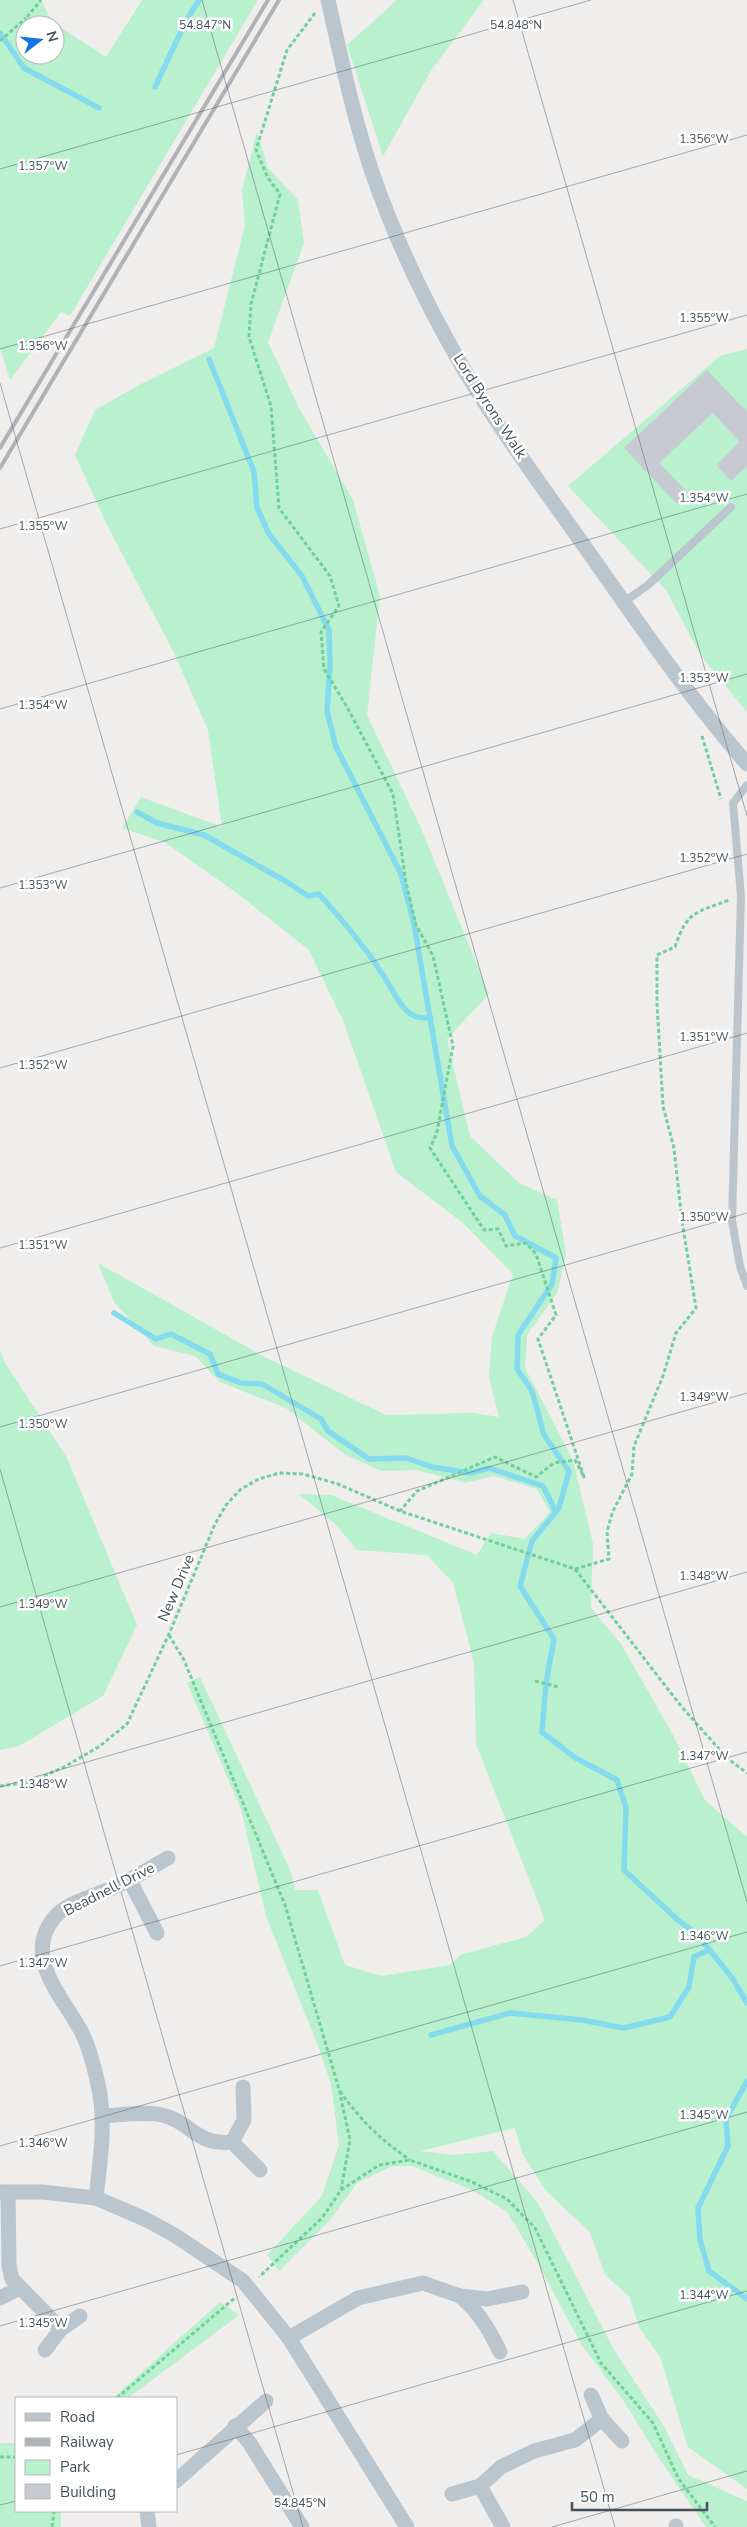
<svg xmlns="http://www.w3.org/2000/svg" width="747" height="2527" font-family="'Nunito Sans',sans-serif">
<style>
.green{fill:#b9f0cd;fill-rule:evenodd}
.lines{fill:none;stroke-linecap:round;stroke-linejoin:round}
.stream{stroke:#85dbee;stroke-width:5.5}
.building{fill:#c7cad0}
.path{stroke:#71cf9e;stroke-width:3;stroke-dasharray:4 2.5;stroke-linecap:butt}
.lane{stroke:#bbc5cd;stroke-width:8}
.street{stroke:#bbc5cd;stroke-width:15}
.rail{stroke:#afb3b8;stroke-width:4}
.ticks{fill:none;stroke:#45515b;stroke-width:1;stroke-opacity:0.45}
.labels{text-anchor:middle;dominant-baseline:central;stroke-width:5;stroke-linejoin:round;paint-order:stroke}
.street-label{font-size:15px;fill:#45515b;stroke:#fff}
.ticks-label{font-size:12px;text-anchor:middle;fill:#45515b;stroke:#fff;stroke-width:5;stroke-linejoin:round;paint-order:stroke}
</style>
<rect width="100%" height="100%" fill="#f0eded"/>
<g class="green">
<path d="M0 0H41L52 22 106 57 142 0H258L70 316 61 312 10 380 0 348ZM25 25H55V55H25Z"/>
<path d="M397 0H484L432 69 383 156 347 45Z"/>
<path d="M257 132 268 168 298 200 304 243 268 342 300 410 353 500 380 596 367 715 420 826 489 994 447 1039 470 1136 519 1183 557 1200 566 1254 557 1293 527 1335 525 1368 573 1460 593 1544 591 1608 621 1644 672 1733 705 1800 747 1837V2489L688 2447 660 2357 639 2327 629 2296 605 2275 590 2232 546 2191 522 2153 515 2128 420 2151 453 2155 493 2151 538 2203 614 2350 662 2423 688 2475 747 2501V2527H706L659 2458 623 2400 581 2344 536 2260 507 2212 474 2191 412 2166H392L357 2183 330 2220 279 2271 267 2255 322 2196 339 2145 331 2084 318 2046 266 1916 241 1809 187 1683 200 1677 291 1872 295 1890H318L345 1965 382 1976 450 1965 460 1955 526 1937 545 1920 476 1744 474 1662 453 1583 427 1555 357 1550 337 1526 299 1494 331 1495 477 1555 491 1533 525 1539 550 1512 537 1489 494 1476 465 1483 417 1470 381 1471 344 1454 286 1408 220 1382 195 1356 154 1346 114 1302 98 1263 263 1356 386 1415 474 1413 499 1417 489 1377 492 1337 513 1274 463 1223 396 1172 344 1023 309 950 234 891 166 843 122 828 141 797 222 827 208 730 174 653 108 527 75 455 95 410 141 384 214 348 245 225 242 190Z"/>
<path d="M747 349V712L701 656 666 590 568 486 720 356Z"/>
<path d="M0 1350 5 1363 66 1456 137 1625 103 1696 19 1746 0 1750Z"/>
<path d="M220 2302 239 2315 128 2398H113Z"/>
<path d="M0 2443H16V2511H61V2527H0Z"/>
</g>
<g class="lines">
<g class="stream">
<path d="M0 33 24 68 99 108"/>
<path d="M155 87 186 21 199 0"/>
<path d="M209 359 254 472 257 508 269 534 302 576 329 630 330 665 327 711 336 747 401 874 414 924 452 1146 480 1196 505 1215 515 1236 556 1258 552 1284 518 1335 517 1369 532 1391 544 1435 569 1471 559 1508 532 1541 520 1586 554 1639 546 1683 542 1732 574 1757 617 1780 626 1807 624 1870 679 1921 696 1933 733 1979 747 2003"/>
<path d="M137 812 157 823 204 835 287 882 308 896 319 894C341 919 363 944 381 972 391 985 396 1002 409 1013 416 1018 423 1018 431 1018"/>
<path d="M114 1313 156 1339 171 1334 210 1354 218 1374 241 1383 262 1384 321 1419 328 1431 369 1459 406 1458 432 1467 470 1473 489 1468 543 1486 556 1512"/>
<path d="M431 2035 510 2013 582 2020 624 2028 670 2017 689 1987 694 1957 709 1950"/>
<path d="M747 2081 726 2119 728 2146 698 2208 700 2240 709 2271 747 2299"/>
</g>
</g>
<path class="building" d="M707 370 747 412V466L731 481 716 465 740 442 713 413 659 463 688 493 677 504 624 448Z"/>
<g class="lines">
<g class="path">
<path d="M315 13 287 50 256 150 268 178 280 194 251 304 249 337 271 406 279 508 330 576 339 606 321 632 324 669 347 707 393 794 406 883 416 925 433 956 453 1046 437 1132 430 1148 484 1230 498 1229 506 1246 526 1243 536 1254 556 1315 538 1339 584 1477 575 1460 554 1463 536 1477 495 1457 417 1491 400 1511"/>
<path d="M27 17 41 0"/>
<path d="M0 41 26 18"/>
<path d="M702 736 721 799"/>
<path d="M575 1569 609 1559 607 1531 613 1511 632 1474 634 1446 663 1376 676 1333 696 1308 682 1221 674 1148 663 1106 657 1003V955L675 947C687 911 695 913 729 900"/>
<path d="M169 1635 184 1660 285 1905 339 2089 350 2140 341 2190 322 2218 259 2277"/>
<path d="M535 1681 558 1687"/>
<path d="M0 1786 31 1782 66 1766 100 1746 127 1724 169 1634 215 1524 226 1505 241 1489 259 1479 279 1473 303 1474 338 1484 400 1511 575 1569 681 1706 727 1758 747 1773"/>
<path d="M340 2091C360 2120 381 2140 410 2160"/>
<path d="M341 2190 379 2165 410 2160 472 2182 507 2199 535 2228 601 2363 653 2423 678 2478 715 2527"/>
<path d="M117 2398 236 2297"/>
<path d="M0 2457H16"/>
<path d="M52 2527 54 2511"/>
</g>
<g class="lane">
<path d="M624 602 648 585 731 507"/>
<path d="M747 785 733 803 741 896 732 1221 740 1266 747 1286"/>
</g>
<g class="street">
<path d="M328 0C341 57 353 116 372 172 395 239 427 306 463 368 500 430 544 489 585 547 637 621 688 696 747 764"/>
<path d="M129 1879 157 1933"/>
<path d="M103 2116C121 2115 144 2111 162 2115 190 2121 196 2146 232 2142L244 2120 243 2087"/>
<path d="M232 2142 260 2170"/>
<path d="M0 2192H42L96 2198 147 2220 176 2236 243 2281 289 2338 407 2527"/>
<path d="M8 2192 9 2266 12 2279 61 2329"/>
<path d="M96 2198C100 2161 106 2125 99 2089 95 2070 90 2048 81 2031 63 1997 22 1957 54 1918 69 1900 95 1897 114 1887 133 1879 150 1868 168 1858"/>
<path d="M460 2296C479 2312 489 2329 500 2352"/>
<path d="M0 2298 19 2288"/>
<path d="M289 2338 358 2298 423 2283 460 2296 487 2299 522 2292"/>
<path d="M45 2350 61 2329 80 2316"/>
<path d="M591 2395 602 2419 622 2441"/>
<path d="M235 2426 249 2442 302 2527"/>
<path d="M176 2481 266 2401"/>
<path d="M480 2486 503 2527"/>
<path d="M452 2494 480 2486 501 2467 534 2451 575 2440 602 2419"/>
<path d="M147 2511 149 2527"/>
<path d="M676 2526V2527"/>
</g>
<g class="rail">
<path d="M0 448 268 0"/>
<path d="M0 468 279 0"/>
</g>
</g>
<path class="ticks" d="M202 0 747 1902M513 0 747 816M0 169 591 0M0 349 747 135M0 383 615 2527M0 529 747 315M0 709 747 494M0 888 747 674M0 1068 747 854M0 1248 747 1033M0 1427 747 1213M0 1469 303 2527M0 1607 747 1393M0 1787 747 1572M0 1966 747 1752M0 2146 747 1932M0 2326 747 2112M176 2455 747 2291M0 2505 16 2501M552 2527 747 2471"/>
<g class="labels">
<g class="street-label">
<text transform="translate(490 406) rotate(57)">Lord Byrons Walk</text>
<text transform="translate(176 1588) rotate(-67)">New Drive</text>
<text transform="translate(109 1889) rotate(-27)">Beadnell Drive</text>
</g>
</g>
<g class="ticks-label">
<text x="205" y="29">54.847°N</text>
<text x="516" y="29">54.848°N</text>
<text x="704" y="143">1.356°W</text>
<text x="43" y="170">1.357°W</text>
<text x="704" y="322">1.355°W</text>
<text x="43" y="350">1.356°W</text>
<text x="704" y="502">1.354°W</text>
<text x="43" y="530">1.355°W</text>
<text x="704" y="682">1.353°W</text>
<text x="43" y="709">1.354°W</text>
<text x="704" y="862">1.352°W</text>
<text x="43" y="889">1.353°W</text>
<text x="704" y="1041">1.351°W</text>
<text x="43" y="1069">1.352°W</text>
<text x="704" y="1221">1.350°W</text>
<text x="43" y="1249">1.351°W</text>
<text x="704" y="1401">1.349°W</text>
<text x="43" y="1428">1.350°W</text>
<text x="704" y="1580">1.348°W</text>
<text x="43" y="1608">1.349°W</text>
<text x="704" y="1760">1.347°W</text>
<text x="43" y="1788">1.348°W</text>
<text x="704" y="1940">1.346°W</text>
<text x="43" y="1967">1.347°W</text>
<text x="704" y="2119">1.345°W</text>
<text x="43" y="2147">1.346°W</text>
<text x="704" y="2299">1.344°W</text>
<text x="43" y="2327">1.345°W</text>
<text x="300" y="2507">54.845°N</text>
</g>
<rect x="15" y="2397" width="162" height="115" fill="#ffffff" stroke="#b5b9bd"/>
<rect x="25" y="2413" width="25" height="8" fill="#bbc5cd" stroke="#b5b9bd"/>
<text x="60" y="2422" font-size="15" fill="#45515b">Road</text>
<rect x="25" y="2438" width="25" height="8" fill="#afb3b8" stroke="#b5b9bd"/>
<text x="60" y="2447" font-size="15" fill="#45515b">Railway</text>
<rect x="25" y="2460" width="25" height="15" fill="#b9f0cd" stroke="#b5b9bd"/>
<text x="60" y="2472" font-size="15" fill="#45515b">Park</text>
<rect x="25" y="2484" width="25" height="15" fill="#c7cad0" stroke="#b5b9bd"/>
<text x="60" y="2497" font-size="15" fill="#45515b">Building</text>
<g transform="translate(40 40) rotate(74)"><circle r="24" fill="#ffffff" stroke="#b5b9bd"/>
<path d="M0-4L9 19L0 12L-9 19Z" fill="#1373e4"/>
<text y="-8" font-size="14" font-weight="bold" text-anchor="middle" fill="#45515b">N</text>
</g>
<path d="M572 2502v8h135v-8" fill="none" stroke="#45515b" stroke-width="2.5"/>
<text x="580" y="2502" font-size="15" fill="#45515b" stroke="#ffffff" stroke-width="4" paint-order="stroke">50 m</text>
</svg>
